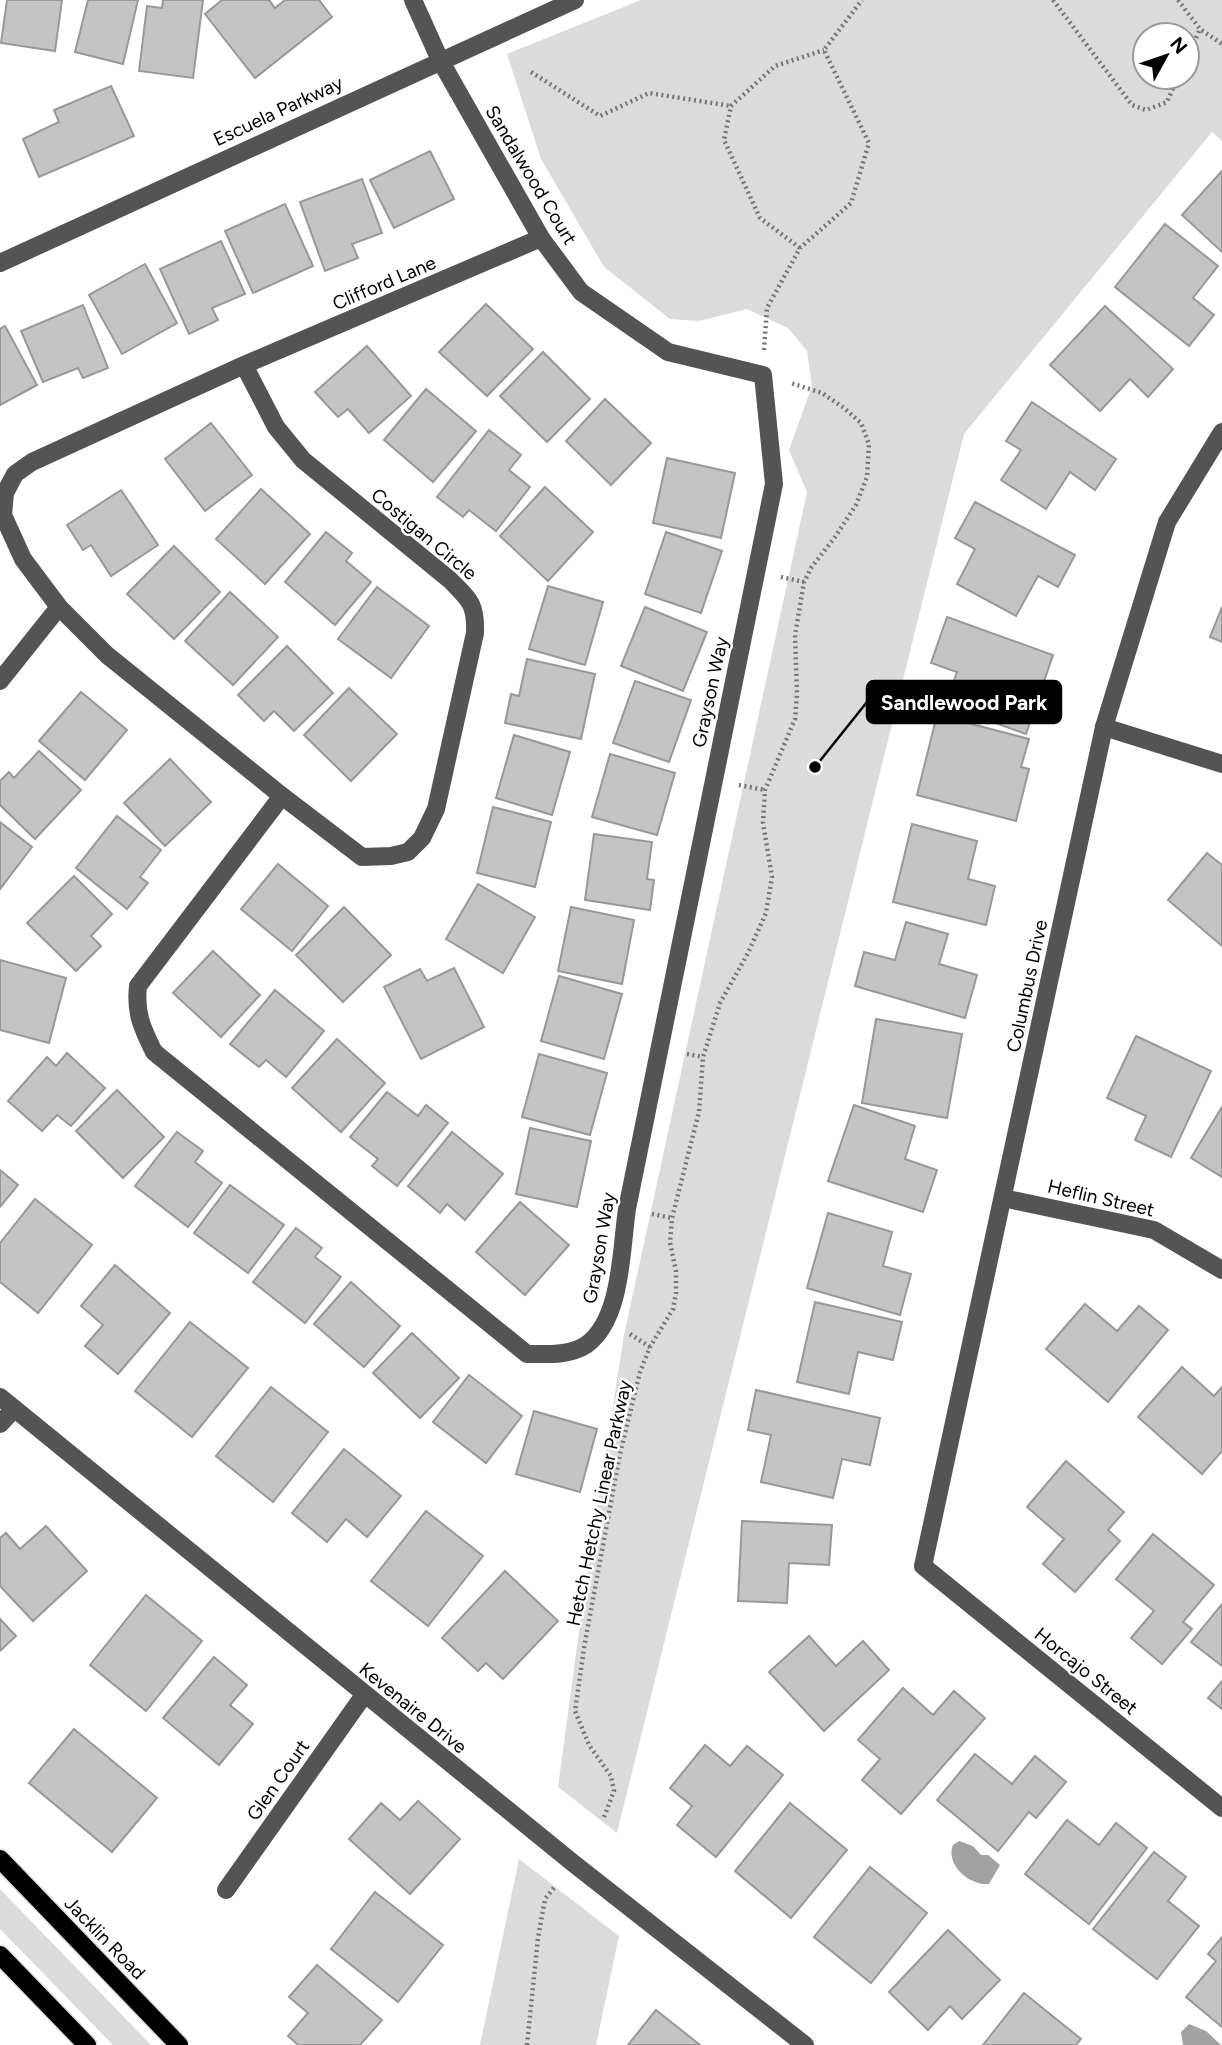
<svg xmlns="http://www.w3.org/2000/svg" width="1222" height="2045" font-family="Figtree,sans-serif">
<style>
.green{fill:#dbdbdb;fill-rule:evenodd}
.water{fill:#a2a2a2}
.building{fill:#c4c4c4;stroke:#989898;stroke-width:2}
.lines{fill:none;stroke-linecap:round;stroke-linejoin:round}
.major-casing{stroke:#dbdbdb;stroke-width:21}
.path{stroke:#767676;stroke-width:4.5;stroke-dasharray:2 3.5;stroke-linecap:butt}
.minor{stroke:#545454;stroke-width:18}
.major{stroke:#000;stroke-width:18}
.labels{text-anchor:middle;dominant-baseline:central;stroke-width:5;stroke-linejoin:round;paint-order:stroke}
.street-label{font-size:19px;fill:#000;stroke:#fff}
.leader{fill:none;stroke:#000;stroke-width:2.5}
.callout-dot{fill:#000;stroke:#fff;stroke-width:2.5}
.callout{fill:#000;stroke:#000;stroke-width:2.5}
.callout-label{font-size:21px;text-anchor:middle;font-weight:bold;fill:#fff}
</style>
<rect width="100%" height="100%" fill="#fff"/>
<g class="green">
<path d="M641 0H1222V141L1212 132 964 434 617 1833 558 1787 585 1587 624 1335 807 492 789 450 812 386 807 351 788 328 747 309 699 321 670 319 604 267 541 159 507 54ZM1145 35H1187V77H1145Z"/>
<path d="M519 1859 619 1936 596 2045H480Z"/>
<path d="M0 1889 151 2045H113L0 1929Z"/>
</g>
<g class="water">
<path d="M959 1841 973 1846 981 1855H988L1000 1865 989 1884C969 1886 945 1864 953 1845Z"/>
<path d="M1189 2024 1206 2031 1221 2045H1183L1181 2032Z"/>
</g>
<g class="building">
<path d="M7 0H62L55 51 1 43Z"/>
<path d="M88 0H138L123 64 75 52Z"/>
<path d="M163 0H203L193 78 139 71 147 6 162 8Z"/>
<path d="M222 0H269L275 8 285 0H319L332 17 255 78 205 14Z"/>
<path d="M111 86 134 136 39 177 23 139 59 122 54 110Z"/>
<path d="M430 151 454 199 394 228 370 180Z"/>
<path d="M1222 171V252L1182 215Z"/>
<path d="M362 179 382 233 352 244 358 258 325 271 300 202Z"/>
<path d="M285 204 313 266 253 293 225 231Z"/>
<path d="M1165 224 1218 266 1193 298 1214 315 1189 346 1115 287Z"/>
<path d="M221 241 245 294 212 308 218 320 189 334 160 269Z"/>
<path d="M145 264 177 323 122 354 89 295Z"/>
<path d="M486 304 533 349 487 396 439 352Z"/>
<path d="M83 305 108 368 83 378 78 368 43 382 21 331Z"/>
<path d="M1105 306 1173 369 1148 397 1130 379 1100 411 1050 365Z"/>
<path d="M5 326 37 385 0 405V329Z"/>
<path d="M367 346 411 396 369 433 348 409 338 417 315 392Z"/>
<path d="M543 352 590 399 547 442 500 396Z"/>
<path d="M426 389 476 431 433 482 384 440Z"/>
<path d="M605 399 651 443 611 485 566 441Z"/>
<path d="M1032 402 1116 459 1095 490 1070 472 1046 509 1001 480 1021 450 1006 441Z"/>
<path d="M211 423 252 475 205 511 165 459Z"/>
<path d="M489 430 521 455 509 470 530 487 496 531 469 510 463 517 437 497Z"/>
<path d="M667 458 735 473 721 538 653 523Z"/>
<path d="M545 487 593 532 548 581 500 536Z"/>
<path d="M261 489 310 534 265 584 216 539Z"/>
<path d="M121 490 158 545 111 576 91 545 83 550 67 525Z"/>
<path d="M975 502 1075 555 1058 587 1038 576 1016 616 957 584 975 549 955 538Z"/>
<path d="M326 532 352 553 346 561 371 582 335 625 285 582Z"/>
<path d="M666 532 722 551 701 613 645 594Z"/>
<path d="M174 546 220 592 174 639 127 594Z"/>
<path d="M548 586 603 602 585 665 529 649Z"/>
<path d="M377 587 429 626 391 678 338 639Z"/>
<path d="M230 592 278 637 233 685 185 641Z"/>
<path d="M645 607 707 632 683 691 621 666Z"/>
<path d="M1222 607V642L1210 637Z"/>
<path d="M947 617 1053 655 1026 734 945 705 957 672 931 663Z"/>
<path d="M287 646 333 693 294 731 274 711 264 721 238 695Z"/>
<path d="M527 659 595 674 581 739 505 723 511 694 519 696Z"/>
<path d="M635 681 691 700 669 762 613 743Z"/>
<path d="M349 688 397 734 351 781 304 735Z"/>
<path d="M81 692 127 730 85 780 39 741Z"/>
<path d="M937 715 1029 739 1021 767 1029 769 1016 821 917 795Z"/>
<path d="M514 735 570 752 552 815 496 798Z"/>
<path d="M39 751 81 790 35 839 0 805V781L9 772 14 778Z"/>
<path d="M610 754 675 773 657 835 592 817Z"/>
<path d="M170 759 211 802 165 846 124 803Z"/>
<path d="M493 807 551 822 535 887 477 873Z"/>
<path d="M117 816 161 850 140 877 148 883 127 909 76 868Z"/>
<path d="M0 822 32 847 0 889Z"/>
<path d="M912 824 977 841 968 879 995 886 986 925 893 902Z"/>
<path d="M594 834 652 842 647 879 654 880 650 910 585 900Z"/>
<path d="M1207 853 1222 865V946L1168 900Z"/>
<path d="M278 864 328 906 292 951 241 909Z"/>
<path d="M74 876 112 914 91 936 101 946 76 971 27 923Z"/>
<path d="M478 884 535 917 503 973 446 939Z"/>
<path d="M344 907 391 955 343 1002 296 955Z"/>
<path d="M571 907 634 920 622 984 558 971Z"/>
<path d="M906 922 948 934 939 964 977 975 965 1018 855 986 864 952 895 960Z"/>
<path d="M213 951 260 995 221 1037 173 993Z"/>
<path d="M0 960 66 978 49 1043 0 1030Z"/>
<path d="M454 968 484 1027 421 1059 384 987 420 969 427 981Z"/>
<path d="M559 976 622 994 604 1059 541 1041Z"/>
<path d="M275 990 324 1031 286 1077 266 1060 259 1067 230 1044Z"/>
<path d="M876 1019 962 1034 947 1118 862 1103Z"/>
<path d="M1136 1036 1211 1071 1171 1157 1135 1140 1146 1116 1107 1098Z"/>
<path d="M337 1039 385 1083 341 1132 292 1088Z"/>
<path d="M67 1053 105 1088 71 1126 57 1115 42 1131 8 1101 47 1057 56 1066Z"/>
<path d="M539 1054 607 1073 590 1135 522 1117Z"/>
<path d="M117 1090 164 1137 123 1178 76 1131Z"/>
<path d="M387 1092 418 1116 426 1105 448 1123 397 1186 372 1166 378 1159 350 1137Z"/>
<path d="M854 1105 915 1126 905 1159 937 1170 923 1212 828 1181Z"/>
<path d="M1222 1107V1177L1191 1158Z"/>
<path d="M530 1128 591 1141 577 1207 516 1194Z"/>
<path d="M177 1132 203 1151 195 1162 222 1183 188 1227 135 1186Z"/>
<path d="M452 1132 503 1174 465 1220 447 1204 440 1213 408 1186Z"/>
<path d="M0 1170 18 1185 0 1207Z"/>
<path d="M230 1185 284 1225 248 1273 194 1233Z"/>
<path d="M35 1199 92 1245 38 1313 0 1282V1243Z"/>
<path d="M520 1202 569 1245 525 1295 476 1252Z"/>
<path d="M828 1213 892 1232 883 1266 911 1274 900 1315 807 1288Z"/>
<path d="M296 1228 322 1248 315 1257 341 1277 305 1323 253 1282Z"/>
<path d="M115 1265 170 1313 118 1374 85 1346 103 1325 81 1306Z"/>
<path d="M351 1282 400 1326 364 1367 314 1324Z"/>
<path d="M815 1302 902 1322 893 1360 858 1352 849 1394 797 1382Z"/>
<path d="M1085 1304 1117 1331 1139 1306 1168 1330 1108 1402 1046 1349Z"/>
<path d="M190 1322 248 1368 192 1437 135 1391Z"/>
<path d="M412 1333 459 1378 420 1418 373 1373Z"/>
<path d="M1182 1367 1214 1396 1222 1387V1451L1202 1474 1138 1417Z"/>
<path d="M469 1375 522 1416 486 1463 433 1422Z"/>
<path d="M271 1387 328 1432 273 1502 216 1456Z"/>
<path d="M756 1390 880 1418 870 1465 842 1459 833 1498 761 1482 771 1435 748 1430Z"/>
<path d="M534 1411 597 1429 580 1492 516 1474Z"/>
<path d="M344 1449 401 1496 367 1537 346 1519 327 1542 292 1513Z"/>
<path d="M1066 1461 1124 1512 1108 1530 1120 1541 1075 1592 1043 1564 1064 1539 1027 1507Z"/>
<path d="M426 1511 483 1556 428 1626 371 1581Z"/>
<path d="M742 1521 832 1525 829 1565 789 1563 787 1603 738 1601Z"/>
<path d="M46 1526 87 1571 33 1621 0 1586V1538L6 1533 20 1549Z"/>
<path d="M1153 1534 1214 1585 1183 1622 1192 1629 1162 1664 1131 1638 1154 1611 1116 1579Z"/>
<path d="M505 1571 558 1621 503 1679 486 1663 478 1671 442 1638Z"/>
<path d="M146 1595 202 1641 146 1711 90 1665Z"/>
<path d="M1222 1604V1666L1191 1642Z"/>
<path d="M0 1619 16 1636 0 1651Z"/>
<path d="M809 1636 836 1666 863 1641 889 1670 824 1731 769 1672Z"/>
<path d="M214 1657 247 1685 230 1705 253 1724 219 1765 163 1718Z"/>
<path d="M1222 1681V1709L1208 1698Z"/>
<path d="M903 1688 933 1715 954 1691 985 1718 901 1814 862 1780 880 1759 858 1740Z"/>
<path d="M74 1729 157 1798 112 1852 29 1783Z"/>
<path d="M705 1745 730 1766 747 1746 783 1775 716 1857 677 1825 692 1806 670 1788Z"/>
<path d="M975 1754 1012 1784 1035 1756 1066 1782 1036 1818 1029 1812 998 1851 937 1800Z"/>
<path d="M418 1801 460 1839 410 1894 349 1839 381 1803 400 1820Z"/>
<path d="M790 1803 847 1850 791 1918 735 1871Z"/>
<path d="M1067 1820 1099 1845 1116 1823 1147 1848 1089 1924 1025 1874Z"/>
<path d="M1154 1852 1186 1877 1168 1901 1199 1926 1157 1979 1093 1929Z"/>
<path d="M870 1867 927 1913 871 1983 814 1937Z"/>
<path d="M375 1892 443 1945 398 2002 331 1949Z"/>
<path d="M948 1930 1000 1980 962 2019 950 2006 928 2030 889 1992Z"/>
<path d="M1222 1937V2027L1186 1997 1216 1961 1208 1954Z"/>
<path d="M317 1965 382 2020 360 2045H298L288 2036 308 2013 289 1997Z"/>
<path d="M1024 1993 1081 2039 1076 2045H983Z"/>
<path d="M656 2010 700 2045H628Z"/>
</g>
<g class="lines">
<g class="major-casing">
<g id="major">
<path d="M0 1859 179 2045"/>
<path d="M0 1955 87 2045"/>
</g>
</g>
<g class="path">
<path d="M1053 0 1132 105 1146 110 1167 102 1178 77"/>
<path d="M1178 0 1200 29 1222 44"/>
<path d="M1187 58 1200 29"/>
<path d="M531 72 600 116 649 93 731 106"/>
<path d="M800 248 760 218 724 140 731 106 775 66 824 50"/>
<path d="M764 350 767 308 800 248 851 203 869 143 824 50 862 0"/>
<path d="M781 577 804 582"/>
<path d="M739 785 765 790"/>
<path d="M687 1054 703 1057"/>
<path d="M652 1214 672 1218"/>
<path d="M630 1334 650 1347"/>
<path d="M604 1817 614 1791 611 1776 589 1745 575 1711 585 1642 620 1454 640 1372 650 1347 673 1309 676 1293V1271L670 1243 672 1218 699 1112 703 1057 720 1003 748 953 766 913 772 877 763 823 765 790 795 719 797 694 795 635 804 582 811 568 835 537 856 505 867 477 869 444 861 423 844 408 822 393 791 383"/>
<path d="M527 2045 538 1938 545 1899 556 1885"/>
</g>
<g class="minor">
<path d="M0 263 575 0"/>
<path d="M244 365 276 427 303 460 450 580C470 600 476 604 475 633L436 809 422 838 408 852 391 856 362 857 282 796 107 655 59 607 23 559 3 515 5 493 15 474 32 462 244 365 541 238"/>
<path d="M1222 432 1167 522 1104 727 923 1566 1222 1808"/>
<path d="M0 681 59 607"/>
<path d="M1104 727 1222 764"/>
<path d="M282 796 138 986C135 1013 142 1028 154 1052L527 1354C546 1354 569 1356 586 1345 622 1320 621 1249 627 1209L774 484 763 375 668 352 581 292 541 238 440 60 413 0"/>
<path d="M1003 1198 1154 1230 1222 1270"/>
<path d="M0 1397 573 1863 805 2045"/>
<path d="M0 1424 14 1409"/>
<path d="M226 1890 364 1695"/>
</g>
<use href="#major" class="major"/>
</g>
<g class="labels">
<g class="street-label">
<text transform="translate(278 111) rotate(-25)">Escuela Parkway</text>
<text transform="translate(531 175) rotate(59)">Sandalwood Court</text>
<text transform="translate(384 283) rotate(-23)">Clifford Lane</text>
<text transform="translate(424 534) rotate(40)">Costigan Circle</text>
<text transform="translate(710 692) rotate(-78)">Grayson Way</text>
<text transform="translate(1027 986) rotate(-78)">Columbus Drive</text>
<text transform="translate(1101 1198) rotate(13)">Heflin Street</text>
<text transform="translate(599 1248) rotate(-80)">Grayson Way</text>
<text transform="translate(599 1503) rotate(-78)">Hetch Hetchy Linear Parkway</text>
<text transform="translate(1086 1671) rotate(39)">Horcajo Street</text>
<text transform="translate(413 1708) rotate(39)">Kevenaire Drive</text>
<text transform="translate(278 1780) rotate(-55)">Glen Court</text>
<text transform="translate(105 1938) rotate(46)">Jacklin Road</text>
</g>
</g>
<path class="leader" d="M815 767L867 702"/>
<circle class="callout-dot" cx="815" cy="767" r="7"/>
<rect class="callout" x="867" y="681" width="194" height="42" rx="7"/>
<g class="callout-label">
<text x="964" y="710">Sandlewood Park</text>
</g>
<g transform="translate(1166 56) rotate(50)"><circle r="33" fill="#ffffff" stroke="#999999" stroke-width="2"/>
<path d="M0-5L12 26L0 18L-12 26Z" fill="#000000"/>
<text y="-10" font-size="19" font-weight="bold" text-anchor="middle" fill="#000000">N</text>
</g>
</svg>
